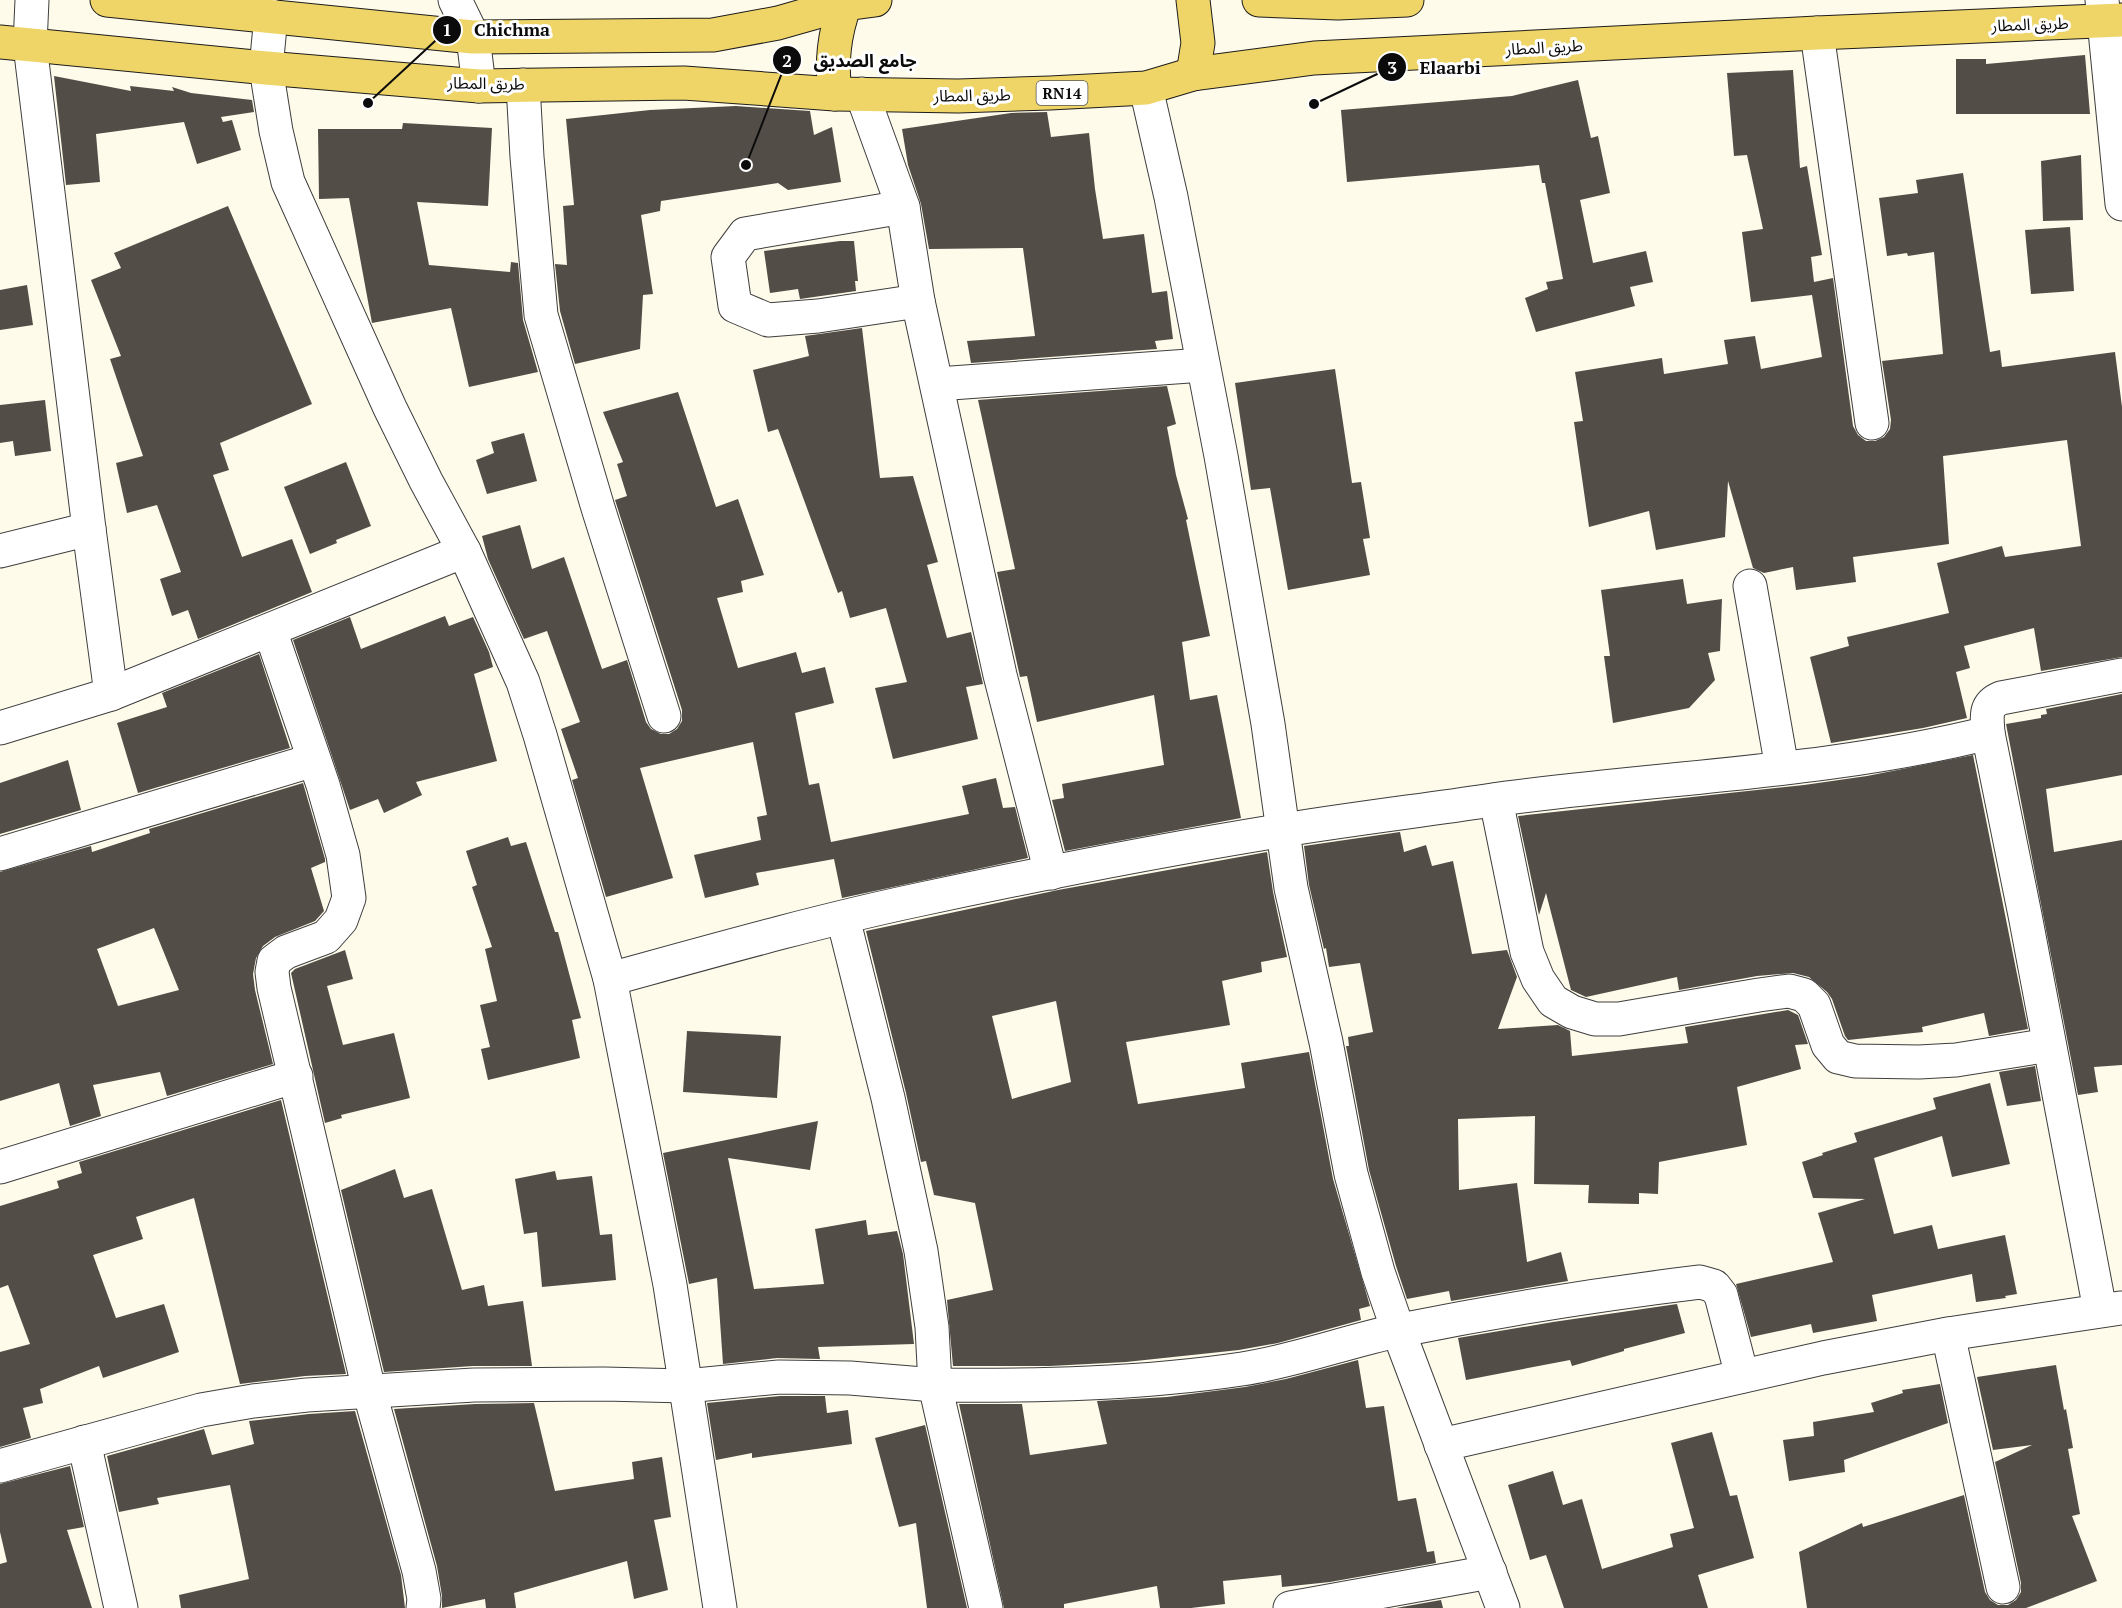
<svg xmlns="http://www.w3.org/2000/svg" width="2122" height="1608" font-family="'PT Serif','Noto Sans Arabic',serif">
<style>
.building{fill:#534d48;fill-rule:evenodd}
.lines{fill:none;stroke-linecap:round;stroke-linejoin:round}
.minor-casing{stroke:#3e3e3e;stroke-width:35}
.primary-casing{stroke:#1c1c1c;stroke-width:35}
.minor{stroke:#fff;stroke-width:33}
.primary{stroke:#efd568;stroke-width:33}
.labels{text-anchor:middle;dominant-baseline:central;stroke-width:6;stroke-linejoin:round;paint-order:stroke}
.shield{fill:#fff;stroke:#545454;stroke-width:1.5}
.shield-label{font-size:15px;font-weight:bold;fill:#0b0b0b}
.street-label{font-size:16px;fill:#0b0b0b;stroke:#fff}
.leader{fill:none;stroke:#0b0b0b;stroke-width:2}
.callout-dot{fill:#0b0b0b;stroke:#fff;stroke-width:2}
.mark-label{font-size:18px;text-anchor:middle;font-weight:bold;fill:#fff}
.callout-label{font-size:18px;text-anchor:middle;font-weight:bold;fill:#0b0b0b;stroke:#fff;stroke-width:6;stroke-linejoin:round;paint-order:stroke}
</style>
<rect width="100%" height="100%" fill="#fefbea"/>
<g class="building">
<path d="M2085 55 2090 114H1956V59H1986V64Z"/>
<path d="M1793 70 1800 168 1807 166 1822 255 1811 257 1814 282 1833 278 1853 426 1858 435 1866 441H1875L1884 437 1890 429 1891 420 1882 361 1943 354 1934 252 1908 256 1907 253 1887 256 1879 198 1918 193 1916 180 1963 173 1990 352 2000 350 2002 367 2115 352 2122 407V657L2041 671 2034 628 1964 646 1970 668 1956 672 1967 718 1923 728 1831 743 1810 657 1849 646 1847 637 1949 613 1937 563 2002 546 2005 557 2081 546 2067 440 1943 456 1949 544 1853 557 1856 582 1796 590 1793 567 1764 573 1753 568 1728 481 1725 537 1656 550 1649 511 1589 527 1574 422 1583 421 1575 372 1662 358 1664 374 1728 364 1724 340 1755 336 1761 369 1822 357 1812 295 1751 302 1742 232 1763 229 1747 155 1734 156 1727 73Z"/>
<path d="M54 76 131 91 130 86 174 91 172 87 191 93 252 100 254 112 221 117 223 122 232 120 241 150 197 164 184 122 96 134 100 182 66 185Z"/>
<path d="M1578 80 1591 138 1598 136 1610 193 1580 200 1593 263 1646 251 1653 282 1630 287 1635 306 1536 332 1525 298 1548 289 1546 282 1563 279 1545 183H1542L1539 165 1347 182 1341 110 1512 96Z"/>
<path d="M736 106 810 111 814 135 832 127 841 182 788 190 778 183 661 201 660 211 641 215 653 294 643 295 640 349 575 364 560 311 555 264 567 265 563 206 574 205 566 119 650 110Z"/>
<path d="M1047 112 1051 137 1089 133 1095 189 1103 239 1144 234 1152 293 1167 291 1173 339 1155 341 1157 349 971 363 967 341 1035 336 1023 248 929 249 921 204 908 165 902 129 1011 113Z"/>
<path d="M403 123 492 128 488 206 417 202 429 265 510 272 511 262 518 263 523 320 538 372 469 387 451 308 372 323 349 198 319 199 318 129H402Z"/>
<path d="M2081 155 2083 220 2043 221 2041 161Z"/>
<path d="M228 206 312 404 220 443 229 470 213 475 242 557 292 539 312 592 198 639 188 610 172 616 160 579 181 572 157 505 127 513 116 463 143 456 110 359 121 356 91 280 121 268 114 253Z"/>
<path d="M2070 227 2074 291 2031 294 2025 230Z"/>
<path d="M840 241H854L858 281H855L856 291 800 299 798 289 770 293 764 251Z"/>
<path d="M27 285 33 325 0 330V290Z"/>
<path d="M862 328 880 478 913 476 938 562 927 565 947 638 971 632 983 684 966 687 978 739 893 759 875 688 907 682 886 608 850 618 842 591 838 593 778 429 768 432 753 370 809 356 805 336Z"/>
<path d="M1335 369 1352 483 1361 482 1370 538 1363 539 1370 575 1288 590 1270 488 1251 490 1235 383Z"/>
<path d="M1167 386 1176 424 1167 427 1176 475 1188 519 1186 520 1210 636 1182 642 1190 700 1217 695 1241 818 1065 851 1052 800 1064 798 1062 784 1164 765 1154 695 1037 722 1027 676 1020 677 997 572 1015 569 978 400Z"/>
<path d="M678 392 716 507 738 499 764 575 741 581 743 592 717 598 738 668 796 652 802 673 825 667 834 703 795 713 809 785 819 783 831 842 969 814 962 786 996 778 1003 808 1015 807 1028 858 842 898 834 859 756 873 759 885 705 898 694 855 761 840 757 817 767 815 753 742 640 768 673 878 606 897 572 780 578 778 561 729 580 722 547 631 524 639 488 559 482 536 520 525 532 569 564 557 602 669 627 660 646 722 651 729 661 734H669L677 729 682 721V710L615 500 627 496 617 464 623 462 603 412Z"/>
<path d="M45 400 51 451 15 456 13 441 0 443V405Z"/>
<path d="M524 433 537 481 487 494 476 460 494 453 491 442Z"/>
<path d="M346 462 371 526 336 540 337 543 310 554 284 487Z"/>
<path d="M1683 579 1687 604 1722 599 1720 651 1708 653 1715 680 1689 708 1613 723 1604 656H1610L1601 590Z"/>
<path d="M445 616 449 626 473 617 489 652 493 667 474 674 497 761 416 782 422 795 384 813 378 799 350 810 293 640 350 617 361 649Z"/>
<path d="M259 654 290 748 138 793 117 723 167 707 162 693Z"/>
<path d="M2122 694V775L2046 789 2054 852 2122 840V1065L2094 1067 2098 1092 2078 1095 2006 724 2041 718V715L2047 714 2046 709Z"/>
<path d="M1973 755 2028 1029 1989 1036 1984 1013 1922 1027 1923 1032 1848 1040 1845 1036 1832 999 1827 992 1809 977 1793 973 1757 976 1679 990 1677 977 1586 997 1571 990 1546 893 1539 915 1518 816 1804 785 1867 776Z"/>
<path d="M68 760 81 810 0 834V783Z"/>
<path d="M303 783 325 859V862L311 868 324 911 315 921 275 937 263 946 256 958 253 974 255 990 273 1064 167 1096 160 1072 93 1085 101 1116 70 1126 59 1083 0 1101V872L91 846 92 852 150 833 149 829ZM154 928 179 990 118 1006 97 949Z"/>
<path d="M1400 832 1404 852 1426 845 1432 866 1453 861 1472 954 1507 950 1517 977 1498 1029 1558 1025 1570 1031 1572 1056 1688 1043 1685 1027 1788 1010 1798 1015 1808 1044 1795 1045 1801 1069 1737 1087 1747 1145 1659 1162 1658 1194 1639 1193V1204L1588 1203 1589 1185 1534 1184 1535 1116 1458 1119 1459 1190 1517 1183 1527 1262 1561 1252 1568 1281 1451 1301 1449 1291 1407 1299 1396 1266 1369 1170 1346 1046H1349L1348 1037 1373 1032 1360 963 1329 967 1326 948 1324 949 1309 885 1304 846Z"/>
<path d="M508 837 511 846 526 842 555 932H558L581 1018 572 1020 580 1058 488 1080 481 1049 490 1047 480 1005 497 1001 485 949 492 947 472 887 477 885 466 851Z"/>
<path d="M1267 852 1273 892 1287 957 1261 962 1262 972 1222 981 1230 1025 1126 1042 1138 1104 1245 1088 1241 1063 1309 1052 1333 1179 1370 1306 1359 1309 1361 1320 1278 1343 1239 1350 1126 1362 1050 1366H953L947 1300 993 1290 975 1203 934 1195 926 1161 921 1162 906 1093 866 931 1058 890ZM1056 1001 1071 1082 1012 1099 992 1016Z"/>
<path d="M345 950 353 979 327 986 343 1045 394 1033 410 1098 341 1115 342 1118 325 1123 291 973 295 969Z"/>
<path d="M687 1031 781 1036 777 1098 683 1092Z"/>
<path d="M2035 1066 2041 1101 2007 1106 1999 1072Z"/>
<path d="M1990 1083 2010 1164 1952 1177 1942 1136 1874 1158 1894 1234 1932 1225 1938 1249 2005 1235 2017 1294 2005 1296 2006 1298 1976 1302 1972 1274 1872 1295 1877 1321 1813 1333 1811 1324 1751 1337 1736 1284 1833 1262 1818 1213 1865 1199 1813 1198 1802 1162 1823 1155 1822 1153 1857 1142 1854 1133 1936 1109 1933 1098Z"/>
<path d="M281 1100 346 1374 305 1376 240 1384 194 1198 136 1217 143 1239 93 1255 116 1318 164 1304 179 1352 103 1378 99 1366 40 1389 43 1403 23 1408 31 1438 0 1447V1352L30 1344 8 1285 0 1288V1206L59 1188 57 1181 82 1173 79 1162Z"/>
<path d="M818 1121 810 1170 728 1158 754 1289 824 1284 815 1229 866 1220 868 1235 897 1231 903 1254 914 1344 818 1347 820 1359 777 1358 723 1364 717 1278 689 1284 663 1153Z"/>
<path d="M395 1169 404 1198 432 1189 462 1290 484 1285 488 1306 523 1301 532 1366H473L384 1372 341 1190Z"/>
<path d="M555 1171 557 1180 592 1176 600 1235 612 1234 616 1280 542 1287 537 1232 524 1234 515 1179Z"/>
<path d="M1677 1304 1685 1333 1624 1349V1351L1572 1366 1570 1360 1466 1380 1458 1338 1553 1322Z"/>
<path d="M1358 1360 1366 1408 1384 1406 1398 1501 1416 1498 1427 1552 1434 1551 1436 1563 1330 1582 1282 1587 1281 1575 1223 1581 1225 1604 1191 1608H1160L1157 1586 1064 1604V1608H1004L959 1404H1022L1030 1455 1107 1444 1097 1401 1167 1397 1245 1387 1286 1379Z"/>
<path d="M2056 1365 2064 1410 2066 1409 2073 1448 2068 1449 2080 1514 2072 1516 2097 1581 2026 1608H1807L1799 1552 1862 1523 1863 1527 1964 1495 1985 1592 1990 1600 1998 1605H2008L2016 1600 2021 1592V1583L1995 1462 2032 1445 1993 1450 1977 1377Z"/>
<path d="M1940 1384 1948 1423 1844 1460 1845 1472 1789 1481 1783 1440 1814 1436 1813 1422 1874 1412 1871 1403 1903 1393 1902 1390Z"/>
<path d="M780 1396H825L827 1413 848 1410 852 1444 752 1458V1453L716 1460 707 1403Z"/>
<path d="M534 1403 555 1491 634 1479 632 1462 662 1457 671 1517 654 1520 668 1590 634 1599 627 1561 514 1593 516 1608H486L485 1599 442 1608V1596L437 1566 394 1409 475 1404Z"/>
<path d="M355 1411 401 1575 405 1608H181L179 1595 249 1579 230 1485 157 1498 159 1504 119 1512 107 1456 204 1429 212 1455 254 1444 249 1421 309 1414Z"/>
<path d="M925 1425 967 1608H927L916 1523 899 1527 875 1438Z"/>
<path d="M1712 1432 1730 1496 1737 1495 1754 1558 1698 1575 1708 1608H1564L1546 1555 1530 1560 1508 1485 1553 1471 1563 1505 1582 1499 1602 1569 1673 1547 1670 1534 1694 1528 1671 1443Z"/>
<path d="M70 1466 84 1527 67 1530 92 1608H0V1564L7 1562 0 1532V1484Z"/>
<path d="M1441 1600 1443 1608H1396Z"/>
</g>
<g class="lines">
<g class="minor-casing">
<g id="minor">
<path d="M455 0 473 37 479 86"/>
<path d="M2102 0 2122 204"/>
<path d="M271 16 266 68 276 131 288 182 390 408 426 481 464 551 523 682 540 735 610 979 670 1285 720 1608"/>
<path d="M1817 33 1872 423"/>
<path d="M523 85 527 157 541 315 598 508 664 716"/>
<path d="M1146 88 1171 197 1221 456 1268 724 1291 888 1326 1042 1351 1174 1378 1272 1398 1330 1503 1608"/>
<path d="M862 94 903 207 918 301 1000 675 1051 873"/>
<path d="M903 207 745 234 728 257 735 306 768 320 818 316 918 301"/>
<path d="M937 384 1203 365"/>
<path d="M0 551 89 529"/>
<path d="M1750 586 1782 768"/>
<path d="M270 630 323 785 343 855 349 898 341 920 326 937 286 952 274 961 272 972 274 988 369 1390 419 1571 424 1599 423 1608"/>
<path d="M111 694 464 551"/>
<path d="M0 728 111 694 89 529 30 45 32 0"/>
<path d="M1988 733C1987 717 1984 705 2001 698L2122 675"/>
<path d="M1496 800 1527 952 1538 979 1553 1001 1572 1012 1595 1019H1619L1759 995 1789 991 1804 995 1814 1005 1828 1045 1838 1057 1855 1061 1919 1062 1956 1060 2049 1045"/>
<path d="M0 854 314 760"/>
<path d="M610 979C712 951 814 922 917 900 1038 874 1161 850 1284 830 1351 819 1418 811 1486 801 1653 777 1824 774 1988 733L2025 915 2100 1310"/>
<path d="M0 1167 296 1076"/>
<path d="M1948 1334 2003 1587"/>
<path d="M84 1442 121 1608"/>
<path d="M1441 1445 1823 1358 1948 1334 2120 1308"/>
<path d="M0 1466 201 1410 253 1401 307 1395 474 1385 604 1384 686 1386 779 1377 850 1378 935 1385 932 1327 921 1251 888 1098 843 918"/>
<path d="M986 1608 935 1385C1037 1386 1141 1384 1242 1369 1296 1361 1347 1341 1401 1330 1500 1310 1600 1294 1700 1282L1714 1286 1721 1295 1742 1376"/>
<path d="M1290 1608 1490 1572"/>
</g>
</g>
<g class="primary-casing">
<g id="primary">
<path d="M107 0 473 37 713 35 778 23 845 4 875 0"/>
<path d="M1193 0 1198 43 1193 74"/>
<path d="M1259 0 1338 3 1407 0"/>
<path d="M0 42 266 68 479 86 684 83 835 94 958 96 1050 93 1146 88 1193 74 1314 58 1817 33 2122 20"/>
<path d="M835 94C831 62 834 35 845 4"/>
</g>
</g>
<use href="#minor" class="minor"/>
<use href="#primary" class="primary"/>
</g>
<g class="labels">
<rect class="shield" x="1036.5" y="81" width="51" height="24" rx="4.5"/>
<g class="shield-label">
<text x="1062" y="93">RN14</text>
</g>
<g class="street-label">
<text transform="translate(2030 24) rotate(-2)">طريق المطار</text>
<text transform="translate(1544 47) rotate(-3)">طريق المطار</text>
<text transform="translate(486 83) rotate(1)">طريق المطار</text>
<text transform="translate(972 95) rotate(-1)">طريق المطار</text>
</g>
</g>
<path class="leader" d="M368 103L447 30M746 165L787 60M1314 104L1392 67"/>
<g class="callout-dot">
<circle cx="368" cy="103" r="6"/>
<circle cx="746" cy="165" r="6"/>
<circle cx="1314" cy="104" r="6"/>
<circle cx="447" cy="30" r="15"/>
<circle cx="787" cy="60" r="15"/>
<circle cx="1392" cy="67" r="15"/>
</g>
<g class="mark-label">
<text x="447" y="36">1</text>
<text x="787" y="67">2</text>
<text x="1392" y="74">3</text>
</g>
<g class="callout-label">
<text x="512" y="36">Chichma</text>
<text x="865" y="67">جامع الصديق</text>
<text x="1450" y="74">Elaarbi</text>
</g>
</svg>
